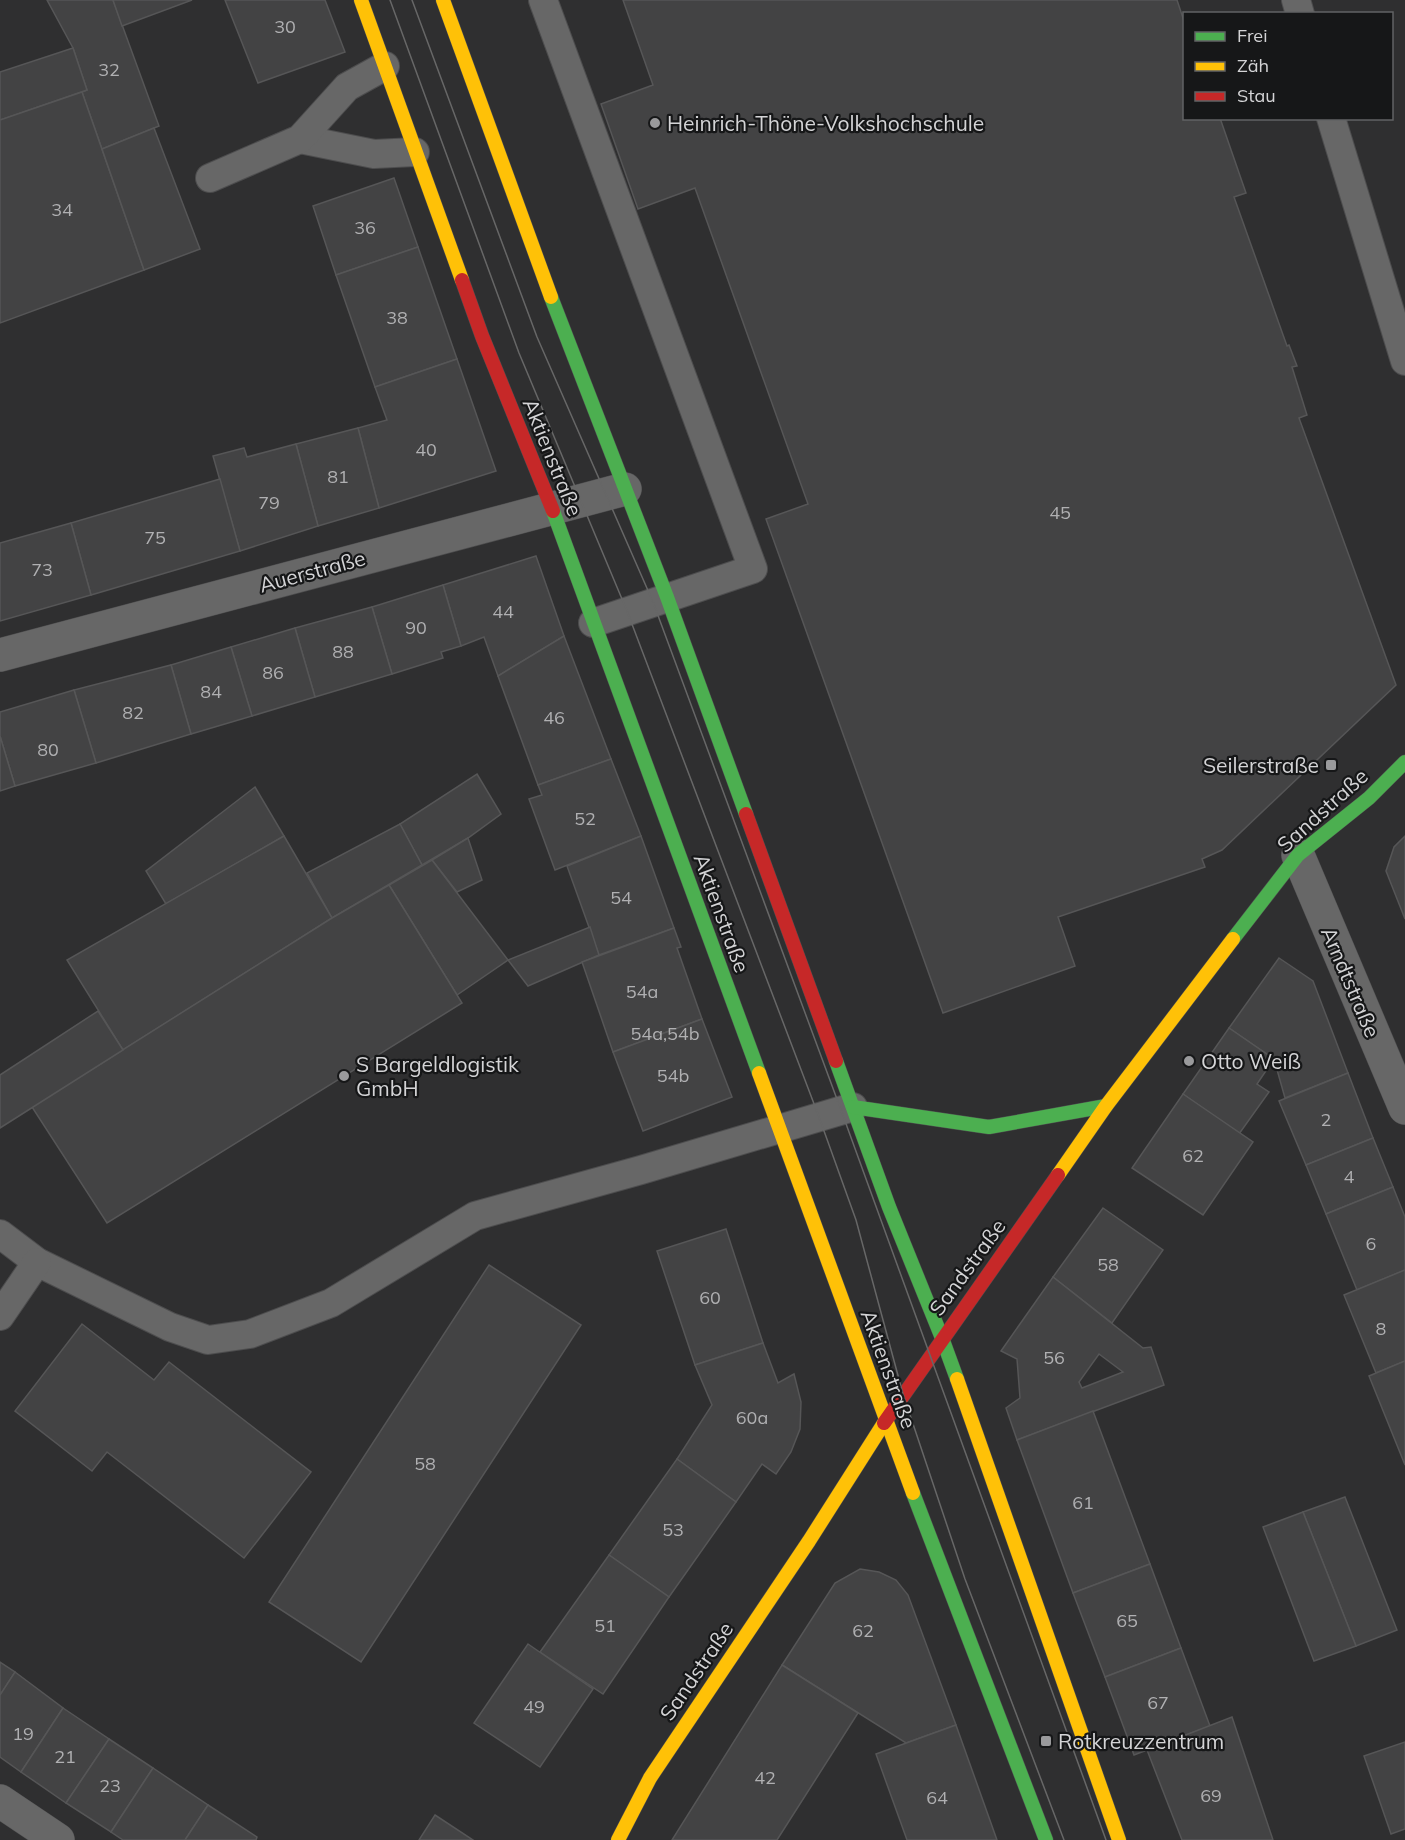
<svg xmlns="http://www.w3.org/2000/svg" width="1405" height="1840" font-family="Mulish,sans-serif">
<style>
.building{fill:#434344;stroke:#565657;stroke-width:1.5;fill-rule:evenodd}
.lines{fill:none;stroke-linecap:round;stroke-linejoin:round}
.lane-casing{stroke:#4d4d4e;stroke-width:30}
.street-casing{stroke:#4d4d4e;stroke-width:34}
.fast-casing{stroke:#4d4d4e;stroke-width:15}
.slow-casing{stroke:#4d4d4e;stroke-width:15}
.jam-casing{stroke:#4d4d4e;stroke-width:15}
.lane{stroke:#676767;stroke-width:28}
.street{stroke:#676767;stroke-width:33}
.fast{stroke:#4caf50;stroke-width:14}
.slow{stroke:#ffc107;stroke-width:14}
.jam{stroke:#c62828;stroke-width:14}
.tram{stroke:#676767;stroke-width:1.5}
.poi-dot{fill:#9a9a9c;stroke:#161718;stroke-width:2}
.labels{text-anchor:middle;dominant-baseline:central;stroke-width:4.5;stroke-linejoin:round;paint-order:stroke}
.number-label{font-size:18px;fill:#b0b0b2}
.poi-label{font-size:21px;fill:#d4d4d6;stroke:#161718;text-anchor:start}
.street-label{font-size:21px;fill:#d4d4d6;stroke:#161718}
</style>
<rect width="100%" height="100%" fill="#2f2f30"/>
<g class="building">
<path d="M47 0H113L159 126 102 149 82 92 87 90 73 48Z"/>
<path d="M113 0H192L122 26Z"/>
<path d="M225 0H325L345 52 258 83Z"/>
<path d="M623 0H1177L1184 21V118H1220L1246 193 1234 197 1287 346 1289 345 1297 366 1292 367 1307 415 1299 418 1396 685 1222 850 1202 859 1205 867 1058 917 1075 966 943 1013 766 519 808 504 695 188 638 209 601 104 653 85Z"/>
<path d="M73 48 87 90 0 120V72Z"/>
<path d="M82 92 144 270 0 323V120Z"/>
<path d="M154 128 200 249 144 270 102 149Z"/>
<path d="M394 178 418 247 336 275 313 206Z"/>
<path d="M418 247 457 359 375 387 336 275Z"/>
<path d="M457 359 496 471 379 508 358 428 387 420 375 387Z"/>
<path d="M358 428 379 508 318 526 296 444Z"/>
<path d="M296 444 318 526 240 551 213 456 244 448 247 457Z"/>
<path d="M220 479 240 551 91 595 71 523Z"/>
<path d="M71 523 91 595 0 621V543Z"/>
<path d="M536 556 564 636 498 676 484 637 461 646 443 585Z"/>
<path d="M443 585 461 646 441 652 443 658 392 674 372 607Z"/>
<path d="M372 607 392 674 315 697 295 628Z"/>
<path d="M295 628 315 697 252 716 231 647Z"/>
<path d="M564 636 611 759 538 785 498 676Z"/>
<path d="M231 647 252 716 191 734 171 665Z"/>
<path d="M171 665 191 734 96 763 74 690Z"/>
<path d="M74 690 96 763 15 786 0 736V712Z"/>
<path d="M0 736 15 786 0 791Z"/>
<path d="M611 759 641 836 555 870 529 799 542 795 538 785Z"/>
<path d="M477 774 501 814 468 838 422 865 400 824Z"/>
<path d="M255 787 284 836 166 904 146 871Z"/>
<path d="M400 824 422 865 332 918 307 873Z"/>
<path d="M284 836 332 918 123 1050 67 960Z"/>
<path d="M641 836 674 928 599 955 567 866Z"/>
<path d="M1405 836V919L1386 871 1394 847Z"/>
<path d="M468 838 482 880 457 892 432 860Z"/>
<path d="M432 860 508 960 457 995 389 885Z"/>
<path d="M389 885 462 1003 107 1223 32 1107 332 918Z"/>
<path d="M590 927 599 955 528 986 508 960Z"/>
<path d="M674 928 681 947 677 948 702 1019 613 1052 582 962Z"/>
<path d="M1279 958 1313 981 1348 1073 1285 1098 1274 1059 1229 1028Z"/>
<path d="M98 1011 123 1050 0 1128V1075Z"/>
<path d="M702 1019 732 1097 643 1131 613 1052Z"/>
<path d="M1229 1028 1274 1059 1257 1084 1269 1092 1239 1134 1183 1094Z"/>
<path d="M1348 1073 1373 1138 1306 1165 1279 1101Z"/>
<path d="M1183 1094 1253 1142 1203 1215 1132 1168Z"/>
<path d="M1373 1138 1393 1187 1326 1214 1306 1165Z"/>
<path d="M1393 1187 1405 1217V1270L1357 1290 1326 1214Z"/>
<path d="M1103 1208 1163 1250 1112 1323 1053 1277Z"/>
<path d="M726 1229 763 1343 695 1365 657 1251Z"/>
<path d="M489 1265 581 1325 361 1662 269 1602Z"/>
<path d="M1405 1270V1361L1376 1373 1344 1295Z"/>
<path d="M1053 1277 1143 1348 1151 1347 1164 1385 1017 1440 1006 1408 1020 1398 1017 1359 1001 1351ZM1099 1354 1123 1372 1082 1388 1079 1382Z"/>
<path d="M82 1324 154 1380 169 1362 311 1472 244 1558 107 1452 92 1471 15 1411Z"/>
<path d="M763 1343 778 1383 794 1374 801 1402 800 1429 791 1452 776 1474 762 1464 736 1502 677 1459 712 1405 695 1365Z"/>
<path d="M1405 1361V1465L1369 1376Z"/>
<path d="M1093 1411 1150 1564 1073 1593 1017 1440Z"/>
<path d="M677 1459 736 1502 669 1597 609 1555Z"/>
<path d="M1345 1497 1397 1630 1356 1646 1303 1512Z"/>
<path d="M1303 1512 1356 1646 1314 1661 1263 1527Z"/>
<path d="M609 1555 669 1597 603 1694 540 1652Z"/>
<path d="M1150 1564 1181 1648 1105 1677 1073 1593Z"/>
<path d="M860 1569 879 1572 896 1580 908 1595 956 1725 906 1743 782 1665 835 1583Z"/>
<path d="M528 1644 593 1689 540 1767 474 1723Z"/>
<path d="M1181 1648 1210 1726 1134 1755 1105 1677Z"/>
<path d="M0 1662 15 1672 0 1695Z"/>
<path d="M782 1665 858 1713 777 1840H672Z"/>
<path d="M15 1672 63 1708 21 1772 0 1757V1695Z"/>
<path d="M63 1708 109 1739 66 1803 21 1772Z"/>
<path d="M1232 1717 1273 1840H1182L1147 1750Z"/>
<path d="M956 1725 997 1840H907L876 1754Z"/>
<path d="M109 1739 153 1768 111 1832 66 1803Z"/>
<path d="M1405 1742V1829L1391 1834 1364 1756Z"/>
<path d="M153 1768 208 1805 185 1840H123L111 1832Z"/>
<path d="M208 1805 257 1837 256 1840H185Z"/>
<path d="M435 1815 473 1840H419Z"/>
</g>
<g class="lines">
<g class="lane-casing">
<g id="lane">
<path d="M543 0 753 569 593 623"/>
<path d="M1296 0 1300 14"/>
<path d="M1331 118 1405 361"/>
<path d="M300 139 374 154 415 152"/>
<path d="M210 178 300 139 347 87 385 66"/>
<path d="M0 1234 37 1262 170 1327 208 1340 250 1334 331 1303 475 1216 641 1170 853 1107"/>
<path d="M0 1316 37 1262"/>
</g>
</g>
<g class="street-casing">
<g id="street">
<path d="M0 655 625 489"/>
<path d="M1298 855 1405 1108"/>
<path d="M0 1801 58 1840"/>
</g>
</g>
<g class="fast-casing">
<g id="fast">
<path d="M551 297 667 597 746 814"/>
<path d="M553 511 759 1073"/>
<path d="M1233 939 1298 855 1369 798 1405 762"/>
<path d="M836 1061 889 1207 942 1338 957 1379"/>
<path d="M853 1107 989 1127 1106 1106"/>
<path d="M913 1493 1046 1840"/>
</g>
</g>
<g class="slow-casing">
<g id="slow">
<path d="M361 0 462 280"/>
<path d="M443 0 551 297"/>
<path d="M759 1073 913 1493"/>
<path d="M1058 1175 1106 1106 1233 939"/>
<path d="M957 1379 1119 1840"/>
<path d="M618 1840 650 1778 809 1541 884 1423"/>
</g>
</g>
<g class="jam-casing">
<g id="jam">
<path d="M462 280 482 336 553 511"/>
<path d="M746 814 836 1061"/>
<path d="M884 1423 1058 1175"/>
</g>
</g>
<use href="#lane" class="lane"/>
<use href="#street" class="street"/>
<use href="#fast" class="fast"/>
<use href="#slow" class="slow"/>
<use href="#jam" class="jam"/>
<g class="tram">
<path d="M390 0 519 353 627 611 819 1117 856 1220 903 1394 965 1579 1064 1840"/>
<path d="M412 0 537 337 653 602 841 1110 1106 1840"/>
</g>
</g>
<g class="poi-dot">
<circle cx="655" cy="123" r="6"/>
<rect x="1325" y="759" width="12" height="12" rx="3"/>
<circle cx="1189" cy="1061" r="6"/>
<circle cx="344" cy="1076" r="6"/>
<rect x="1040" y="1735" width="12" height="12" rx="3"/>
</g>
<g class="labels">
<g class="number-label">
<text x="285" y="26">30</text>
<text x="109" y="69">32</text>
<text x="62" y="209">34</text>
<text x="365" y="227">36</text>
<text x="397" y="317">38</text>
<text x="426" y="449">40</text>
<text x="338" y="476">81</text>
<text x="269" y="502">79</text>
<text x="1060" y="512">45</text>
<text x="155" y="537">75</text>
<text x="42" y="569">73</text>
<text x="503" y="611">44</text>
<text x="416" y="627">90</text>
<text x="343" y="651">88</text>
<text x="273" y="672">86</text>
<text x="211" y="691">84</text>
<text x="133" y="712">82</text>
<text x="554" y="717">46</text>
<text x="48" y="749">80</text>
<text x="585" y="818">52</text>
<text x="621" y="897">54</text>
<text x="642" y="991">54a</text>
<text x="665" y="1033">54a,54b</text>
<text x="673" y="1075">54b</text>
<text x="1326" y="1119">2</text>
<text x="1193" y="1155">62</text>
<text x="1349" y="1176">4</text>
<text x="1371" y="1243">6</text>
<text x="1108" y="1264">58</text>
<text x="710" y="1297">60</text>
<text x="1381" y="1328">8</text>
<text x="1054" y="1357">56</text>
<text x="752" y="1417">60a</text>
<text x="425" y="1463">58</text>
<text x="1083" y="1502">61</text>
<text x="673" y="1529">53</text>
<text x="1127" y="1620">65</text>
<text x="605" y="1625">51</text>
<text x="863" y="1630">62</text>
<text x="1158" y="1702">67</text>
<text x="534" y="1706">49</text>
<text x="23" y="1733">19</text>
<text x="65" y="1756">21</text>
<text x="765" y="1777">42</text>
<text x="110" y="1785">23</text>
<text x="1211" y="1795">69</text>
<text x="937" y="1797">64</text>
</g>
<g class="poi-label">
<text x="667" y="123">Heinrich-Thöne-Volkshochschule</text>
<text x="1319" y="765" text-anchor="end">Seilerstraße</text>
<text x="1201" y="1061">Otto Weiß</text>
<text x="356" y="1064">S Bargeldlogistik<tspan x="356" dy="24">GmbH</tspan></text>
<text x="1058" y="1741">Rotkreuzzentrum</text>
</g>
<g class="street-label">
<text transform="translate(553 457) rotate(68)">Aktienstraße</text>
<text transform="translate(312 571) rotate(-15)">Auerstraße</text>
<text transform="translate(1322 810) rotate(-42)">Sandstraße</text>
<text transform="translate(722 913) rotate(70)">Aktienstraße</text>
<text transform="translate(1351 982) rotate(67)">Arndtstraße</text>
<text transform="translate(967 1267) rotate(-54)">Sandstraße</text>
<text transform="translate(889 1369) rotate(70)">Aktienstraße</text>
<text transform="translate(696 1671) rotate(-56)">Sandstraße</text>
</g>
</g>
<rect x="1183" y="12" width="210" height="108" fill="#161718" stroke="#626364" stroke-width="1.5"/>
<rect x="1195" y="32" width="30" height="9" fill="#4caf50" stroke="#626364" stroke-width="1.5"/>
<text x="1237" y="42" font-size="18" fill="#d4d4d6">Frei</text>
<rect x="1195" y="62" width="30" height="9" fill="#ffc107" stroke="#626364" stroke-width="1.5"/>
<text x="1237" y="72" font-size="18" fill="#d4d4d6">Zäh</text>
<rect x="1195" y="92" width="30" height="9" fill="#c62828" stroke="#626364" stroke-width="1.5"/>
<text x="1237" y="102" font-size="18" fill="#d4d4d6">Stau</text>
</svg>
